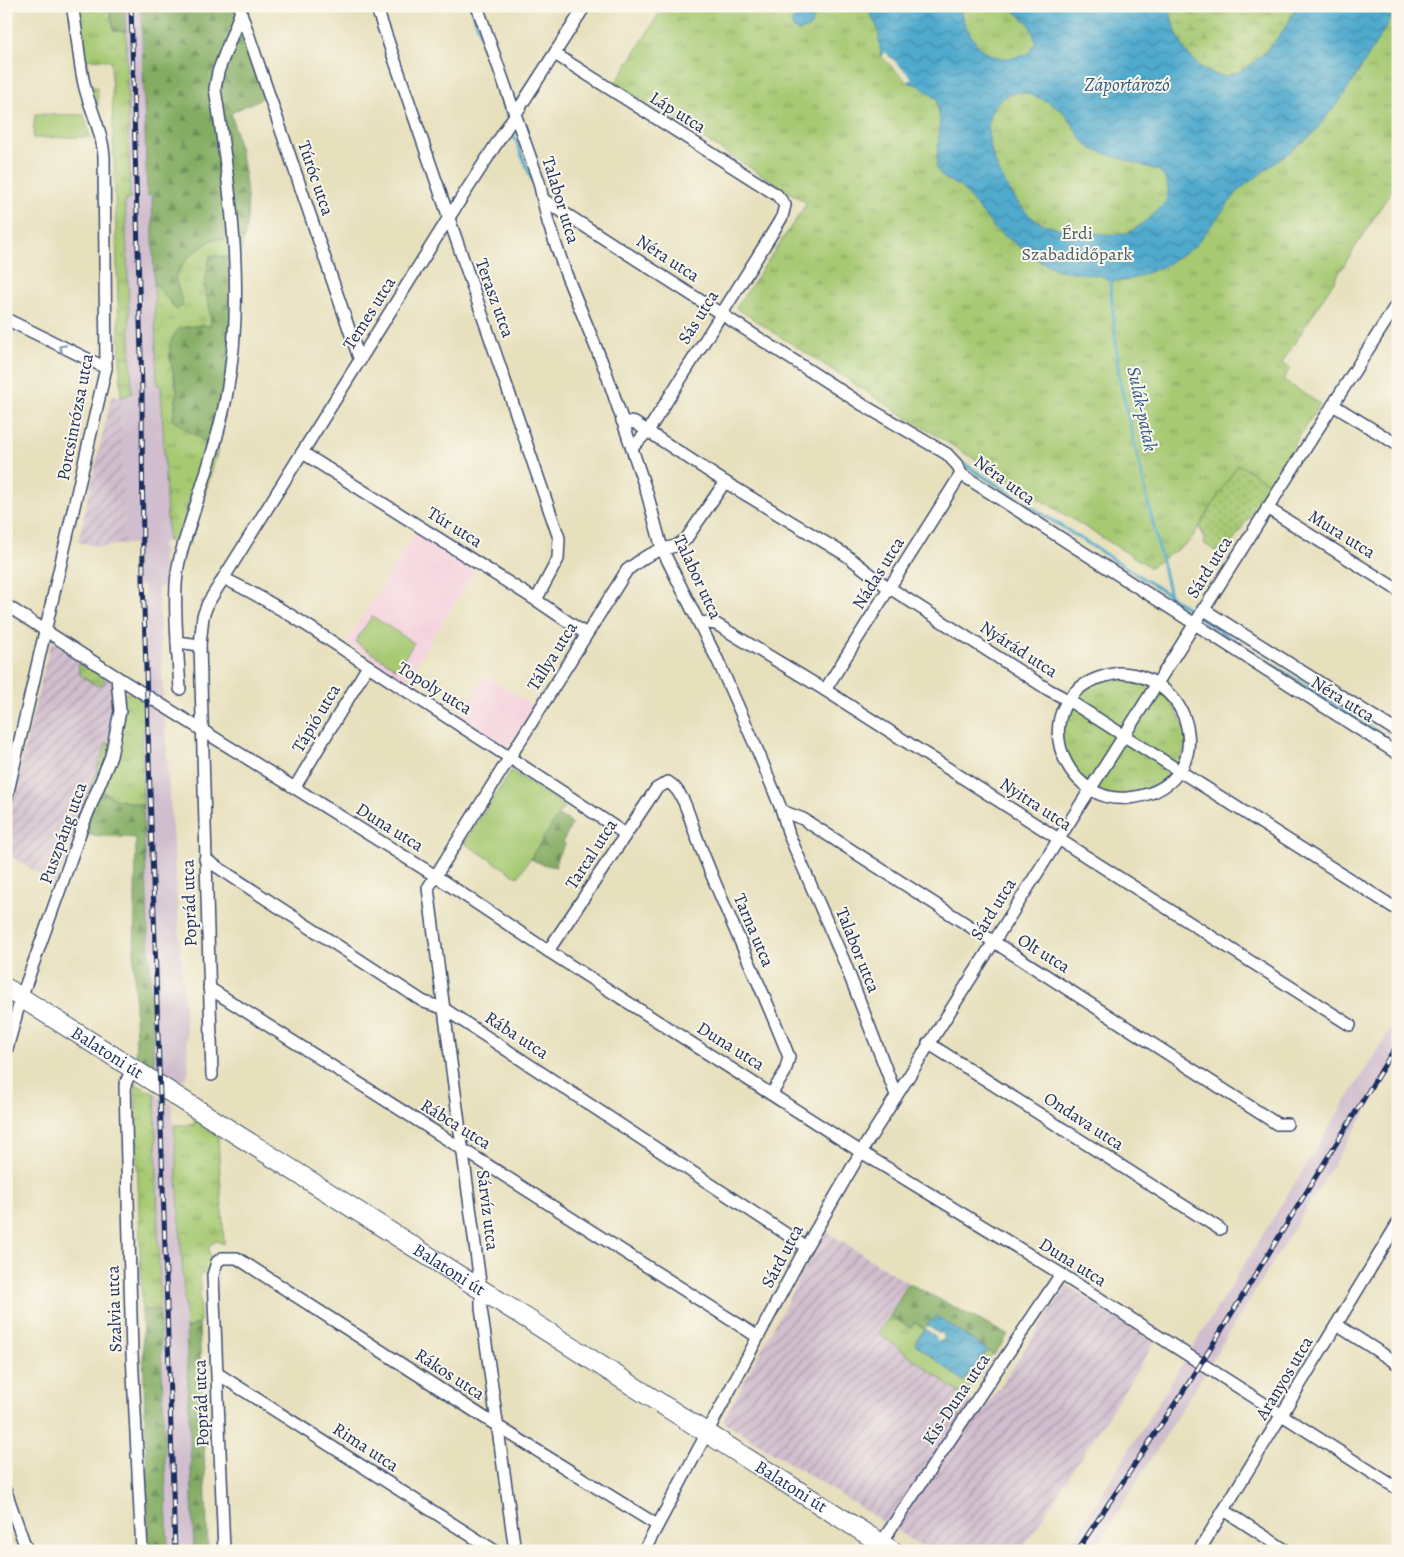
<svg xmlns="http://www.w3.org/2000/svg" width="1404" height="1557" font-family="Alegreya,serif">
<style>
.built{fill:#f4cfdd}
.industrial{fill:url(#industrial-furrows)}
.railway{fill:#d0bdcd}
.grass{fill:url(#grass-tufts);stroke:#607c68}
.forest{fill:url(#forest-firs);stroke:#506e61}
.wetland{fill:url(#wetland-marsh);stroke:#607c68}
.park{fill:url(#park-dots);stroke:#607c68}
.garden{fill:#a6c972;stroke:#607c68}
.water{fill:url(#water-waves);stroke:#356c96;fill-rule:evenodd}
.pier{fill:#e7e0bd}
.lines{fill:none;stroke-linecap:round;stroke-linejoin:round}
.stream{stroke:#4faacd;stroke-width:3}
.street-casing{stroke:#3a4a6c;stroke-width:14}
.primary-casing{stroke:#3a4a6c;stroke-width:21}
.street{stroke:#fff;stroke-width:11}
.primary{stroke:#fff;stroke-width:19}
.rail-casing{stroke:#1b2f5e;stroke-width:5}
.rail{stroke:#fbf7ec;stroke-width:3;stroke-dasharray:9;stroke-linecap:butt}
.oneway{stroke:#8d97ae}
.labels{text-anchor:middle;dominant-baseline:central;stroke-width:4;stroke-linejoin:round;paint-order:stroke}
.street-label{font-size:18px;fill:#1b2f5e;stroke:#fbf7ec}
.park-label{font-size:18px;fill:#455d64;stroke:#fbf7ec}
.water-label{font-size:19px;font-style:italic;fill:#2d5a85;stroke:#fbf7ec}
</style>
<defs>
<pattern id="industrial-furrows" width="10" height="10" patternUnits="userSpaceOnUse" patternTransform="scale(1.25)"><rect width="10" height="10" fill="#d0bdcd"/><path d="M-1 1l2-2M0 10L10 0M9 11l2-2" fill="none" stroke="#a89aaa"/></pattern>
<pattern id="grass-tufts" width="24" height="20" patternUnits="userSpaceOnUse" patternTransform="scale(1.25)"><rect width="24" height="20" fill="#a6c972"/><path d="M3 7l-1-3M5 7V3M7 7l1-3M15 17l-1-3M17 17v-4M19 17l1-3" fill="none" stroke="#86a461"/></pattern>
<pattern id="forest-firs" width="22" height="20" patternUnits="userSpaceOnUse" patternTransform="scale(1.25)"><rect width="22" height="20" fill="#84ad64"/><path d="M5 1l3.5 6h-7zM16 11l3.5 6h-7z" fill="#6b8d56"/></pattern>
<pattern id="wetland-marsh" width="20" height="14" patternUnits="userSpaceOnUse" patternTransform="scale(1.25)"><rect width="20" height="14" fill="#a6c972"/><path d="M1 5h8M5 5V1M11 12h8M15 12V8" fill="none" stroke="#86a461"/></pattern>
<pattern id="park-dots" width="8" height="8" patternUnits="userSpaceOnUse" patternTransform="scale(1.25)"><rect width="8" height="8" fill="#a6c972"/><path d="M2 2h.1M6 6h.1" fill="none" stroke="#86a461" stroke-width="1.8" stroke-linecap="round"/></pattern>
<pattern id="water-waves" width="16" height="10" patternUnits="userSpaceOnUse" patternTransform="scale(1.25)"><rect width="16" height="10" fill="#4faacd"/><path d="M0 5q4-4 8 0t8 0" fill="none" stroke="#418baa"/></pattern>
</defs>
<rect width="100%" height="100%" fill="#fbf7ec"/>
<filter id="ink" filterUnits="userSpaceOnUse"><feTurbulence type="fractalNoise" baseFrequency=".02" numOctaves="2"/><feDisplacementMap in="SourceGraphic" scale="10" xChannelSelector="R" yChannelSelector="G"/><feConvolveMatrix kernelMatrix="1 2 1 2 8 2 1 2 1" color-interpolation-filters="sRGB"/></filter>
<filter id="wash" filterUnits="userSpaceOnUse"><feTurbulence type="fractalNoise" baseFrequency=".0096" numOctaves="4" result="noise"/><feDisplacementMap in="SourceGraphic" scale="20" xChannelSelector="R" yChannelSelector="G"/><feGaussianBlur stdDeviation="1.12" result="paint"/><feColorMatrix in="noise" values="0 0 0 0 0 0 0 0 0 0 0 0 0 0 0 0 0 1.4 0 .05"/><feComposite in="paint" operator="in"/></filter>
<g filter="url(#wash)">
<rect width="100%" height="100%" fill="#e7e0bd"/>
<g class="built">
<path d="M416 533 475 571 406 680 346 642Z"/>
<path d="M485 676 534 706 508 748 459 718Z"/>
</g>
<g class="industrial">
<path d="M115 395 121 398 124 544 100 547 78 542 111 397Z"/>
<path d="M51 641 127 688 56 885 6 853V826Z"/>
<path d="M825 1231 908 1283 878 1333 984 1411 1067 1286 1155 1342 1021 1551H929L723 1421Z"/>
</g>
<g class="railway">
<path d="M125 6H141L147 195 152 196 157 384 161 385 168 541 162 542 165 587H158L164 714 189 1072 186 1078 180 1081 169 1080 154 1072 143 805 142 741 146 706 144 586 136 584 134 544H124L121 398 132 393 125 200 130 199Z"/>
<path d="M1398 1017V1060L1094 1551H1066Z"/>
<path d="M155 1094 172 1105 186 1329 194 1551H168Z"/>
</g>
<g class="grass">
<path d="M74 6H109L114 31H126L130 199 125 200 132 393 121 398 111 60 87 59 89 87H97L98 105H94L86 81Z"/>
<path d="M664 6H1398V180L1282 363 1290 368 1283 380 1320 404 1223 556 1205 544 1200 526 1189 542 1150 567 898 412 736 308 807 203 615 84Z"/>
<path d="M213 239H244L239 258 210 256 204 285 210 309 211 327 201 325 169 354 177 392 173 420 218 451 189 545 168 541 161 385H157L154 282 177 310 182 305 175 277 188 257Z"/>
<path d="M80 663 103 677 105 683 97 686 80 675 78 666Z"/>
<path d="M1109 674 1164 688 1189 735 1174 779 1117 799 1074 777 1060 740 1068 700Z"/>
<path d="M130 692 143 700 146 706 142 741 143 805 115 799 92 785 107 742 117 747 124 695Z"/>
<path d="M135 1084 155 1094 160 1310H142Z"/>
<path d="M194 1119 218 1137 224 1244 216 1241 209 1246C208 1258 214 1259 211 1273L200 1274V1322L186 1329 174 1125H194Z"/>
<path d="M890 1316 910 1328 915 1322 924 1329 915 1341 963 1381 988 1351 994 1355H991L965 1397 878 1333Z"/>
</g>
<g class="forest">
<path d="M109 6H125L126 31H114Z"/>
<path d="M141 6H237L264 97 231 113C240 152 254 198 244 239H213L188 257 175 277 183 305 176 310 154 282 152 196 147 195Z"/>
<path d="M210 256 239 258 218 451 173 420C174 411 177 401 177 392 176 368 160 350 179 328L201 325 211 326 210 309 204 285Z"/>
<path d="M92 785 115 799 143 805 154 1066 136 1055 134 964 136 838 74 834Z"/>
<path d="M551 814 568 820 572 824 563 841 565 845 557 857 556 867 542 864 526 857Z"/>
<path d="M908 1283 1008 1335 994 1355 937 1316 924 1329 915 1322 911 1328 890 1316Z"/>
<path d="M142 1310H160L168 1551H149Z"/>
<path d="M197 1323H199L208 1551H194L186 1329Z"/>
</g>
<path class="wetland" d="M1169 6H1296C1288 31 1244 86 1213 74 1187 64 1173 32 1169 6Z"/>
<path class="park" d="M1238 464 1270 484 1223 557 1205 544 1200 525Z"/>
<g class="garden">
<path d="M35 114 84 115 90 137 33 138Z"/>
<path d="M372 616 414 643 397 669 355 642Z"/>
<path d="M511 771 564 806 518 877 464 843Z"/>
</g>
<g class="water">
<path d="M866 6H959C968 42 989 70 1029 53L1036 42 1030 25 1009 6H1169C1173 32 1187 64 1213 74 1244 86 1288 31 1296 6H1395L1390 20 1345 94 1311 136 1240 189 1194 247 1164 266 1127 281H1110L1102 276 1058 270 1038 260 994 228 962 188 944 178 936 168 940 123 937 99 918 85 908 82 881 56 878 29ZM1017 92C1033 94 1054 102 1066 115 1076 127 1079 141 1092 149L1160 171C1172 187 1171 200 1155 213 1125 239 1125 236 1087 232 1066 230 1046 229 1029 215 1002 190 959 105 1017 92Z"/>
<path d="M801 9H811L815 15 811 26 799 32 794 29 791 22Z"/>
<path d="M937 1316 988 1351 963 1381 915 1344 924 1329 935 1336 937 1342 944 1340V1333H938L927 1325Z"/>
</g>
<path class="pier" d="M885 52 912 78 908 82 881 56Z"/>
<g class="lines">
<g class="stream">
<path d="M471 6 507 116"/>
<path d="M514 136 536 190"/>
<path d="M1112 278 1110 281 1119 377 1170 596 1207 623 1398 745"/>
<path d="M961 462 1169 595"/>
</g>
</g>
</g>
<g filter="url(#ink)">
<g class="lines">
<g class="street-casing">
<g id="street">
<path d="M376 6 559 538 558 559 536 600"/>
<path d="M477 6 539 182 548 222 566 274 606 372 647 493 662 549 718 661 759 754 782 811 789 835 844 961 896 1095"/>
<path d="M240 10 360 361"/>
<path d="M555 54 777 195 785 205 782 217 768 240 648 431 632 448"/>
<path d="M544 200 863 405 947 454 958 466 961 474 1398 754"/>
<path d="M6 319 106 368"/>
<path d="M1333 405 1398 445"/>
<path d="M622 421 635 423 725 482 846 555 882 583 1049 690 1068 700 1398 910"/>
<path d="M303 453 536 600 586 634"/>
<path d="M1267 508 1398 590"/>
<path d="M223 578C282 606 336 645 391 681 469 732 548 781 625 834"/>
<path d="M6 605 117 677 434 875 548 951 861 1152 1061 1274 1398 1489"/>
<path d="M1203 609 1398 732"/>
<path d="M699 622 716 624 825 690 1350 1025"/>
<path d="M177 642 180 689"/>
<path d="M200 645 177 642C176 619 174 596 177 574 179 553 188 532 194 511 206 474 218 437 226 398 246 296 231 191 215 89L218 72 241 11"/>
<path d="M1119 673C1199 675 1220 789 1128 798 1073 804 1035 731 1075 692 1087 680 1103 676 1119 673Z"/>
<path d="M825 690 961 474"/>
<path d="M295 787 368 666"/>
<path d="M6 800 106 368 104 156C102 131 91 111 85 88 78 61 78 33 72 6"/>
<path d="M782 811 803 819 1277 1124H1287"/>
<path d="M205 859 424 1002 443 1008 806 1247"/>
<path d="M548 951 656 789 668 782C685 792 690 821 697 838 725 912 761 984 789 1057L785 1072 772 1093"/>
<path d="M209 988 758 1337"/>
<path d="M928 1043 1220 1229"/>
<path d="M6 1052 21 998 83 825 111 756 120 711 117 677"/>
<path d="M132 1068 125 1085 132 1354 142 1551"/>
<path d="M212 1075 200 645 203 616 208 603 448 219 585 6"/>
<path d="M1337 1325 1398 1364"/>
<path d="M218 1374 495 1551"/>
<path d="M6 1492 27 1551"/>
<path d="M1224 1510 1287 1551"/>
<path d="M881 1543 1061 1274"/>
<path d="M224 1551 213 1275 217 1262 222 1258H237L499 1427 657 1525"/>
<path d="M515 1551 481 1308V1290L428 888 627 570 645 557 662 549 676 546 686 539 725 482"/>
<path d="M644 1551 806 1247 861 1152 1398 302"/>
<path d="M1199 1551 1398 1223"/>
</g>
</g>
<g class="primary-casing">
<g id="primary">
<path id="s1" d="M6 988 893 1551"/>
</g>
</g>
<use href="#street" class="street"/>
<use href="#primary" class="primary"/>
<g class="rail-casing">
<g id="rail">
<path d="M131 6 142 390 143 578 175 1551"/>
<path d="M1077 1551 1192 1378 1398 1043"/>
</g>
</g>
<use href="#rail" class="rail"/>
</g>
<defs><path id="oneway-chevron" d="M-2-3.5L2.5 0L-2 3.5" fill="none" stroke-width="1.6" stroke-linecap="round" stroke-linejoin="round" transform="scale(1.25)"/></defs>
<use class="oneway" href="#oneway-chevron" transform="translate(62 348) rotate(-153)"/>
</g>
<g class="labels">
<g class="street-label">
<text transform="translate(678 112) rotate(32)">Láp utca</text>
<text transform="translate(316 178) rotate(71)">Túróc utca</text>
<text transform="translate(561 200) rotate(73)">Talabor utca</text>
<text transform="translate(668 258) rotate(33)">Néra utca</text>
<text transform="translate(495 298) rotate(70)">Terasz utca</text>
<text transform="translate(369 313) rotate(-58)">Temes utca</text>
<text transform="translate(698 317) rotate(-58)">Sás utca</text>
<text transform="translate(75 417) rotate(-79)">Porcsinrózsa utca</text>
<text transform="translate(1005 480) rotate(36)">Néra utca</text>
<text transform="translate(455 527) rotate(32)">Túr utca</text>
<text transform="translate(1342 534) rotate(32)">Mura utca</text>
<text transform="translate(1209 567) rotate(-58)">Sárd utca</text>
<text transform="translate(878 573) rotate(-58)">Nádas utca</text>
<text transform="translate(698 577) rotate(65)">Talabor utca</text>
<text transform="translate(1019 649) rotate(33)">Nyárád utca</text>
<text transform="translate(552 656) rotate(-58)">Tállya utca</text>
<text transform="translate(435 688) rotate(32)">Topoly utca</text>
<text transform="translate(1343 699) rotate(32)">Néra utca</text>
<text transform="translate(316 718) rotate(-59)">Tápió utca</text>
<text transform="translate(1036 804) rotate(33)">Nyitra utca</text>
<text transform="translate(390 827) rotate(32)">Duna utca</text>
<text transform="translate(63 833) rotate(-70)">Puszpáng utca</text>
<text transform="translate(591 854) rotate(-57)">Tarcal utca</text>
<text transform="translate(189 903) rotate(-92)">Poprád utca</text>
<text transform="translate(993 909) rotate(-58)">Sárd utca</text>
<text transform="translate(754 930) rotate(67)">Tarna utca</text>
<text transform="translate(858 950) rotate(68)">Talabor utca</text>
<text transform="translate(1044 953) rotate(32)">Olt utca</text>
<text transform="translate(517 1035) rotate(33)">Rába utca</text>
<text transform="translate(731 1046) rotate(32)">Duna utca</text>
<text stroke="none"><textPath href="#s1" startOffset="120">Balatoni út</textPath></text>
<text transform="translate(1084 1121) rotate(33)">Ondava utca</text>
<text transform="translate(456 1124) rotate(32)">Rábca utca</text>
<text transform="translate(488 1210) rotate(83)">Sárvíz utca</text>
<text transform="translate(782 1256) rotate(-62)">Sárd utca</text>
<text transform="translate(1073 1262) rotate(32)">Duna utca</text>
<text stroke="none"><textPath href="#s1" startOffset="525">Balatoni út</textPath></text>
<text transform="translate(114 1309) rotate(-92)">Szalvia utca</text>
<text transform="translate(450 1374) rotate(33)">Rákos utca</text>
<text transform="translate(1284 1378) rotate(-59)">Aranyos utca</text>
<text transform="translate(956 1399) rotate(-56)">Kis-Duna utca</text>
<text transform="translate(201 1403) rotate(-92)">Poprád utca</text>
<text transform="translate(366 1447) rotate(33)">Rima utca</text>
<text stroke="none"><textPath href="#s1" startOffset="930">Balatoni út</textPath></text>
</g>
<g class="park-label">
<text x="1077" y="233">Érdi<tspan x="1077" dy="21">Szabadidőpark</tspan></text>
</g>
<g class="water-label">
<text x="1127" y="85">Záportározó</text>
<text transform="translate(1142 409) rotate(78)">Sulák-patak</text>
</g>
</g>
<rect width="1404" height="1557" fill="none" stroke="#fbf7ec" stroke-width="25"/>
</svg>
